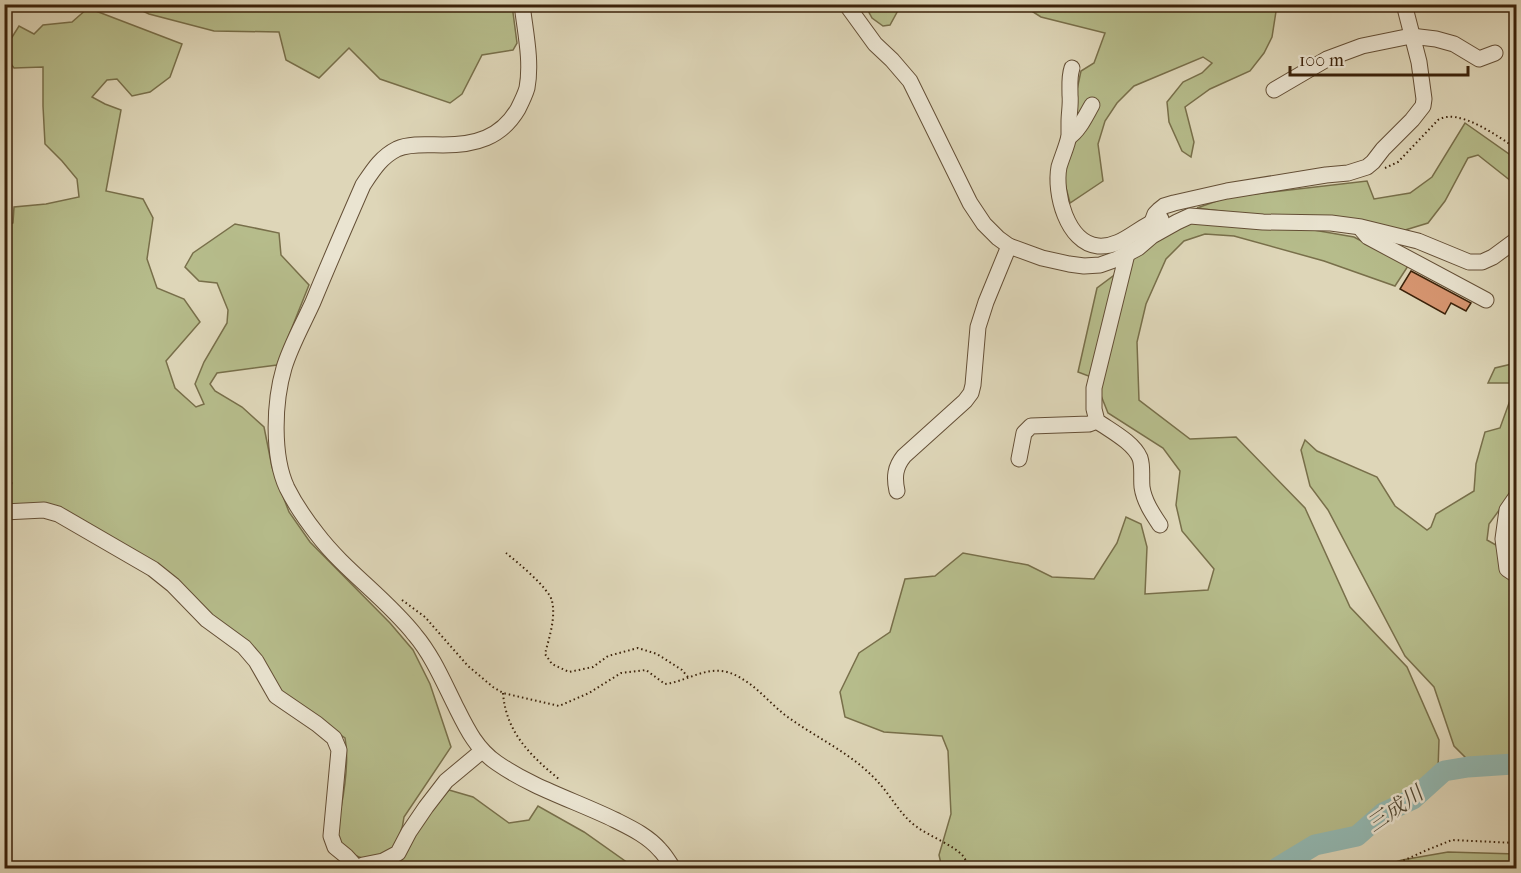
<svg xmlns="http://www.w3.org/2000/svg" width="1521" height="873" font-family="'IM FELL French Canon','Noto Serif JP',serif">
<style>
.green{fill:#b6bc8b;stroke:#786f4a;stroke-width:1.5}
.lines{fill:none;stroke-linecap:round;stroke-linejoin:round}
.river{stroke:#93b9b3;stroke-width:21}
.building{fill:#d79671;stroke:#3b220a;stroke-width:1.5}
.minor-casing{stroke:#644f36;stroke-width:17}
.path{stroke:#3b220a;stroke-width:2;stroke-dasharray:1.5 3;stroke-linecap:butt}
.minor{stroke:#eae4d1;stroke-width:15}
.labels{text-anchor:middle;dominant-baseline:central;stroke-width:5;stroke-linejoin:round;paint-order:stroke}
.water-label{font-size:21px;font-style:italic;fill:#514834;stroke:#eae4d1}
</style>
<rect width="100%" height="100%" fill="#ded6b8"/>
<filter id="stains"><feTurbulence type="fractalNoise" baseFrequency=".00333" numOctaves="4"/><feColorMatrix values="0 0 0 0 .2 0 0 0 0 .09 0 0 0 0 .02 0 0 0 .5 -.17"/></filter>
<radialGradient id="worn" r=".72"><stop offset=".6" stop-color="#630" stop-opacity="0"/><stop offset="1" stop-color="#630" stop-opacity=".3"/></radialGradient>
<g class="green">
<path d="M130 5H512L517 43 513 50 482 55 462 94 450 103 380 79 349 48 319 78 286 60 279 32 214 31 149 14Z"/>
<path d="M865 5H901L890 25 883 26 872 18Z"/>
<path d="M1022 5H1277L1272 37 1264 53 1250 71 1210 89 1185 107 1194 142 1191 157 1182 151 1169 122 1167 102 1183 82 1202 73 1212 63 1203 57 1134 86 1117 103 1105 121 1098 144 1103 181 1070 203 1064 180 1068 132 1081 71 1094 63 1105 33 1041 17Z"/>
<path d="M88 8 182 44 170 77 150 92 132 96 117 79 107 80 92 97 105 104 121 110 106 191 143 199 153 218 147 259 157 288 184 299 200 322 166 361 175 388 196 407 204 404 195 384 204 362 227 323 228 310 217 283 199 281 185 267 193 253 235 224 279 233 281 255 309 285 277 365 217 373 210 384 215 391 242 407 264 427 272 467 289 512 310 542 390 623 413 650 430 684 451 747 404 817C403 828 398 843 390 850 381 857 370 861 359 857 348 853 337 844 336 831 335 824 339 815 341 808 345 787 349 759 345 738L279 693 242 641 65 516 5 509V495L12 483 4 478 5 225 13 223 14 207 46 204 79 197 77 179 62 161 45 144 43 106V67L14 68 5 56 4 50 19 26 34 34 43 25 72 22Z"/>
<path d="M1465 123 1516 159V185L1478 155 1468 158 1445 201 1428 223 1402 231 1267 217 1197 208 1228 197 1367 181 1374 199 1410 193 1432 177Z"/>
<path d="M1190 217 1302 228 1354 237 1408 266 1395 286 1324 261 1234 236 1205 234 1184 241 1166 259 1146 304 1137 342 1139 400 1190 439 1236 437 1305 508 1350 607 1407 667 1439 740 1438 770 1421 794 1352 843 1265 868H942L939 855 951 814 948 751 942 736 884 732 845 717 840 692 859 653 890 632 905 579 935 576 963 553 1028 565 1052 577 1094 579 1117 543 1126 517 1141 524 1147 547 1145 594 1208 590 1214 569 1182 531 1176 505 1180 471 1163 448 1108 413 1094 378 1078 372 1097 288 1125 267 1149 242Z"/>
<path d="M1516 363V383H1488L1495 368Z"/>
<path d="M1516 384V487L1489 524 1487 540 1496 545 1503 568 1516 581V766L1512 763 1473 765 1454 746 1434 687 1405 656 1328 510 1310 486 1301 450 1305 440 1317 451 1377 477 1395 506 1427 530 1431 527 1436 514 1474 491 1476 464 1485 432 1500 428Z"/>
<path d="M449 790 473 797 509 823 529 820 538 806 584 832 635 868H398C409 839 428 813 449 790Z"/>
<path d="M1448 852 1516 854V868H1376L1402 860Z"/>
</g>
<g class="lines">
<path class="river" d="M1277 868 1315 845 1357 836 1383 813 1413 799 1444 771 1468 767 1513 764 1516 765"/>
</g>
<path class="building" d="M1411 271 1471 303 1466 311 1451 303 1445 314 1400 289Z"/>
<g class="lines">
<g class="minor-casing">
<g id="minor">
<path d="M522 4C525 31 532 61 527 88 525 95 521 103 518 109 501 138 475 145 443 145 429 145 410 143 397 149 381 157 373 170 363 185 346 224 329 263 313 302 304 322 290 347 284 368 274 402 272 456 287 488 295 504 306 520 317 534 345 571 386 598 415 635 432 655 443 681 455 705 466 727 476 749 497 763 533 788 576 801 615 820 631 828 648 836 660 850 665 855 669 862 673 868"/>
<path d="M846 4 875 44 892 60 910 81 970 203 984 224 998 238 1009 246 1042 258 1069 264 1084 266 1100 265 1117 259 1138 248 1152 236 1177 222 1190 216 1263 222 1331 223 1361 227 1418 241 1469 262H1482L1493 257 1516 240"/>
<path d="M1072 68C1069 77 1070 85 1070 95 1071 104 1069 113 1069 122 1069 127 1069 132 1069 136 1067 146 1062 157 1059 167 1054 193 1067 243 1098 246 1123 248 1139 225 1161 219"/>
<path d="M1274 90 1327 59 1362 46 1411 36 1436 39 1454 44 1479 59 1495 53"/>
<path d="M1069 137C1079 131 1086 115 1092 105"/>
<path d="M1152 222 1155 214 1159 210 1164 206 1174 203 1227 191 1326 175 1348 173 1367 167 1373 162 1383 149 1412 120 1423 106 1424 99 1419 62 1404 4"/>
<path d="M1362 230 1368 237 1486 300"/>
<path d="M1127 254 1094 388V409L1097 421C1111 431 1133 442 1140 458 1143 467 1141 477 1142 487 1144 501 1152 513 1160 525"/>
<path d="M1019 459 1024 433 1031 426 1089 424 1097 421"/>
<path d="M897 491C894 477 895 467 904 456L965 401 971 393 973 385 978 327 986 302 1009 246"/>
<path d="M1516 497 1507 510 1503 539 1507 569 1516 575"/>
<path d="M4 512 44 510 58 514 153 569 173 585 207 620 244 647 256 661 276 696 317 724 334 738 339 750 331 836 335 847 346 856 357 868"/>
<path d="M359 868 363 865 383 861 398 853 409 832 426 807 446 781 482 751"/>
</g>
</g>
<g class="path">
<path d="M1385 168 1398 162 1438 120C1459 107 1498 137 1516 148"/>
<path d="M506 553C517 562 549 588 552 601 556 618 549 638 545 654L552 664 569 672 593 667 608 656 638 648 657 654 682 670 688 677"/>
<path d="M402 600 425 617 468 666 493 687 503 693 559 706 589 693 621 673 646 670 665 684C685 682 706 666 727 672 751 679 766 700 785 715 816 738 852 753 878 782 892 797 900 815 917 827 929 836 955 846 963 856 966 860 968 865 970 868"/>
<path d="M503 693C506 733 531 756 560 780"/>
<path d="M1387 868 1427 850 1452 840 1516 843"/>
</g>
<use href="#minor" class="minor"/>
</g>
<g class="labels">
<g class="water-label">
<text transform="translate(1395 809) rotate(-35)">三成川</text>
</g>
</g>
<rect width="1521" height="873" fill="none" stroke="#ded6b8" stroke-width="24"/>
<rect x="6" y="6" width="1509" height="861" fill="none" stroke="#3b220a" stroke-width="3"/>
<rect x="12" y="12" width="1497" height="849" fill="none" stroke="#3b220a" stroke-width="1.5"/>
<path d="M1290 66v9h178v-9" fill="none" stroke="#3b220a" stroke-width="3"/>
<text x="1299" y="66" font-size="18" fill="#3b220a" stroke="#eae4d1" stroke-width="4.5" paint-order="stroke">100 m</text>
<rect width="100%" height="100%" filter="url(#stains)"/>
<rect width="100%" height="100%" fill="url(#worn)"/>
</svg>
